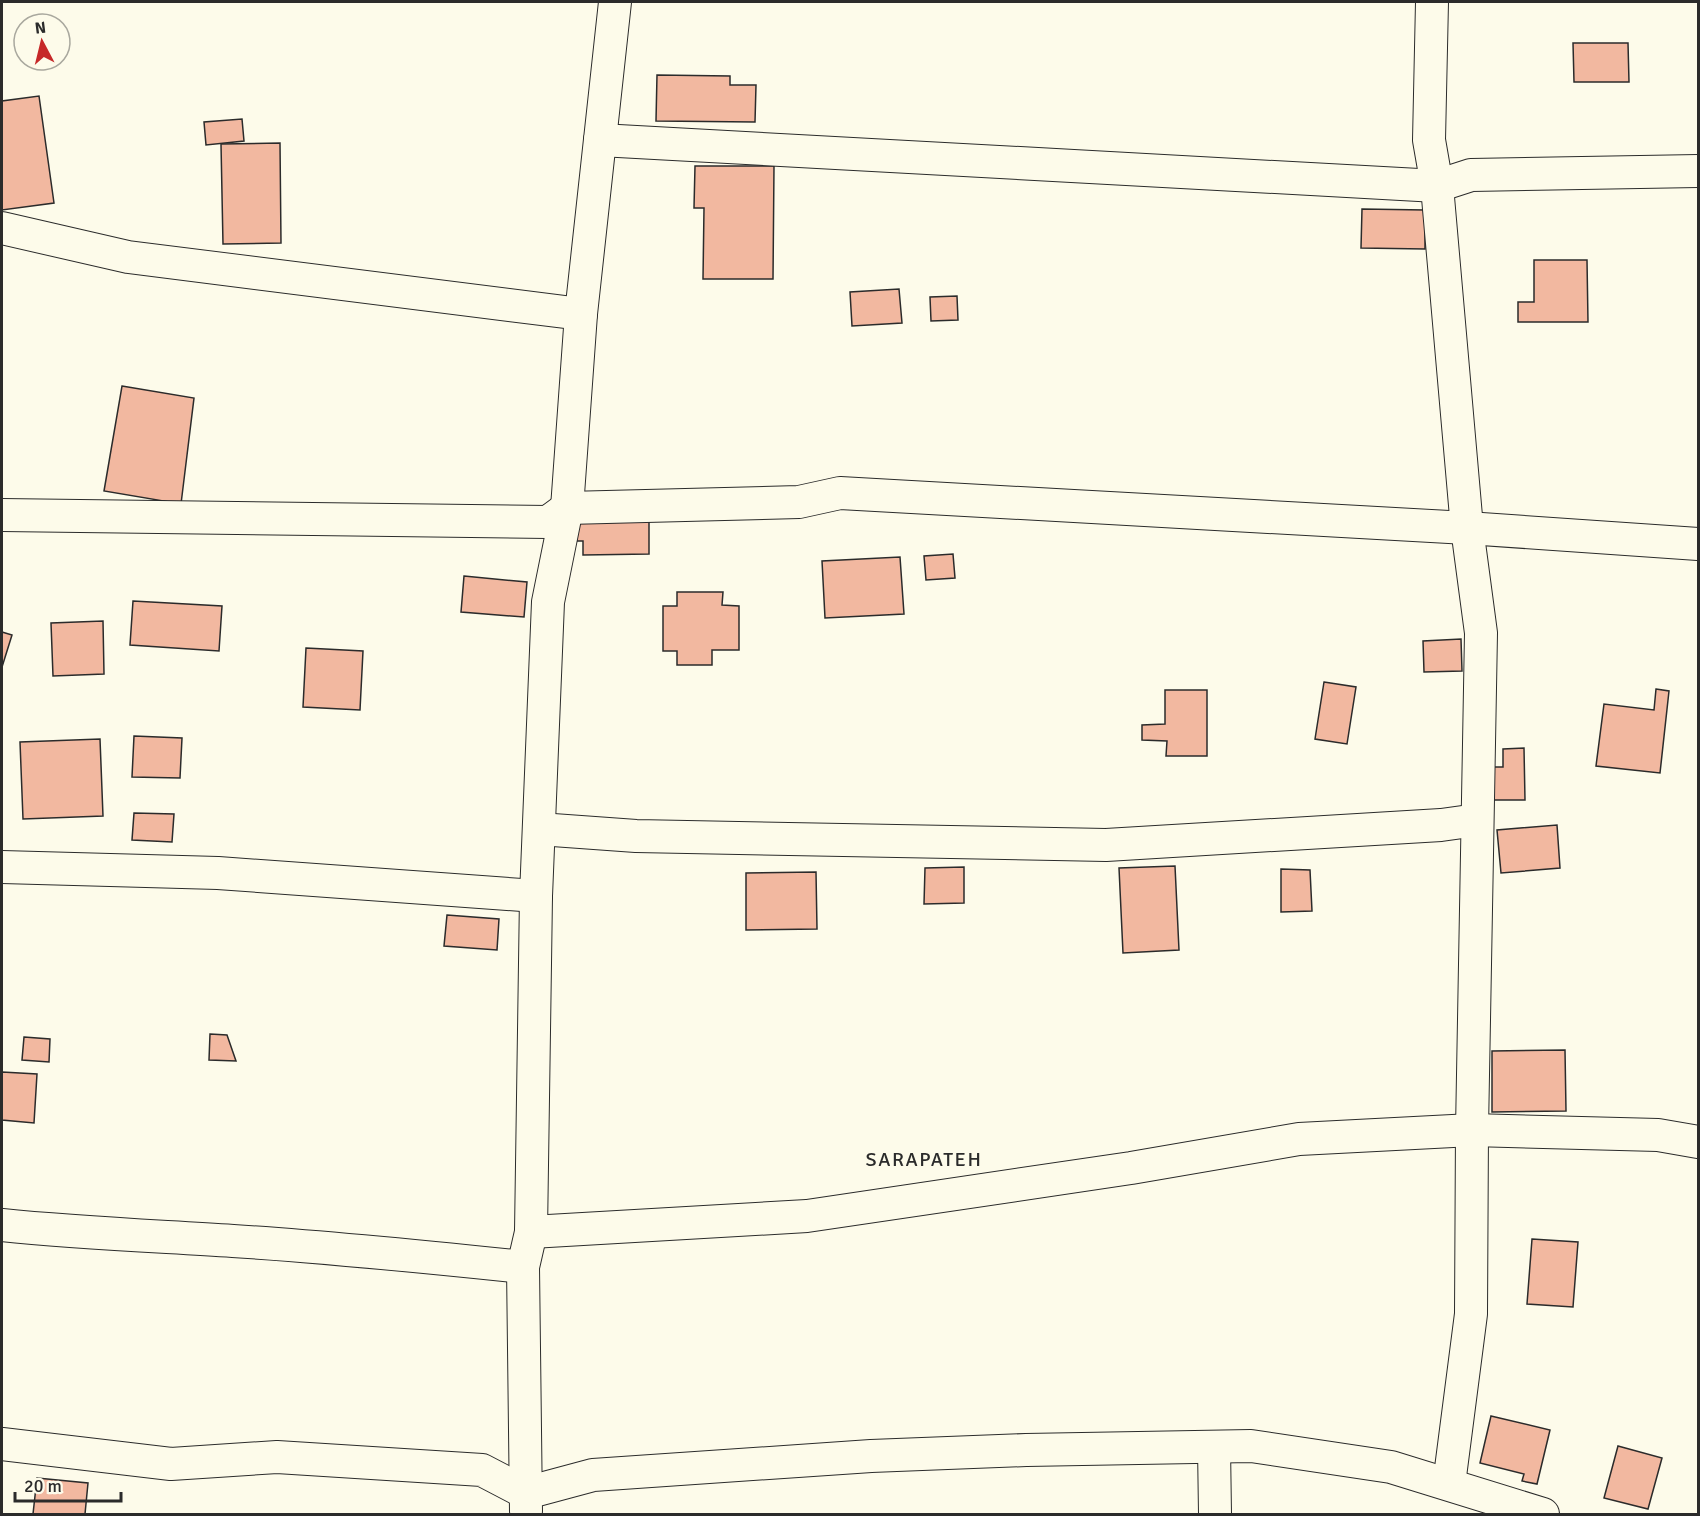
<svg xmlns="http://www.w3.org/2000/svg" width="1700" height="1516" font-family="Signika,sans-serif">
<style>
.building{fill:#f2b8a0;stroke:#2b2b2b;stroke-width:1.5}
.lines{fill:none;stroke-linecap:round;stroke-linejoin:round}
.street-casing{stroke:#2b2b2b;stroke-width:34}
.street{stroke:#fdfbea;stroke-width:32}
.labels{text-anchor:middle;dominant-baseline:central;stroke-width:4.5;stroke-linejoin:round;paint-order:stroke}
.quarter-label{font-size:20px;letter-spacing:1.5px;fill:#2b2b2b;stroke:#fdfbea}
</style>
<rect width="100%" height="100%" fill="#fdfbea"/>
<g class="building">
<path d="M1573 43H1628L1629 82H1574Z"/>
<path d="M657 75 730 76V85H756L755 122 656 121Z"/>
<path d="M39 96 54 203 2 210V101Z"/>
<path d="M242 119 244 141 206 145 204 122Z"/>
<path d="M280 143 281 243 223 244 221 144Z"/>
<path d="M695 166H774L773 279H703L704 208H694Z"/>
<path d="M1362 209 1425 210V249L1361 248Z"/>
<path d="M1534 260H1587L1588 322H1518V302H1534Z"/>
<path d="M899 289 902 323 852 326 850 292Z"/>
<path d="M957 296 958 320 931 321 930 297Z"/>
<path d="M122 386 194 398 181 504 104 491Z"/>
<path d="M573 515H649V554L583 555V541H574Z"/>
<path d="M953 554 955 578 926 580 924 556Z"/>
<path d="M900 557 904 614 825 618 822 561Z"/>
<path d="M464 576 527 582 524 617 461 612Z"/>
<path d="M677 592H723L722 605 739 606V650H712V665H677V651H663V606H677Z"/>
<path d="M133 601 222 606 219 651 130 645Z"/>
<path d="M103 621 104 674 53 676 51 623Z"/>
<path d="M2 632 12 635 2 667Z"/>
<path d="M1461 639 1462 671 1424 672 1423 641Z"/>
<path d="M306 648 363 651 360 710 303 707Z"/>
<path d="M1324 682 1356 687 1347 744 1315 739Z"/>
<path d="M1656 689 1669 691 1660 773 1596 766 1604 704 1654 710Z"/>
<path d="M1165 690H1207V756H1166L1167 741 1142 740V725L1165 724Z"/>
<path d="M134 736 182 738 180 778 132 777Z"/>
<path d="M100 739 103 816 23 819 20 742Z"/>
<path d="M1524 748 1525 800H1492L1491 767H1503V749Z"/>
<path d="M134 813 174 814 172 842 132 840Z"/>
<path d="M1557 825 1560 868 1501 873 1497 830Z"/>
<path d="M1175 866 1179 950 1123 953 1119 868Z"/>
<path d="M964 867V903L924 904 925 868Z"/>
<path d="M1281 869 1310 870 1312 911 1281 912Z"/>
<path d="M816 872 817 929 746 930V873Z"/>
<path d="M447 915 499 919 497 950 444 946Z"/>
<path d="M210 1034 227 1035 236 1061 209 1060Z"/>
<path d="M24 1037 50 1039 49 1062 22 1060Z"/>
<path d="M1565 1050 1566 1111 1492 1112V1051Z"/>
<path d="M2 1072 37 1074 34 1123 2 1120Z"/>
<path d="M1532 1239 1578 1242 1573 1307 1527 1304Z"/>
<path d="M1491 1416 1550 1430 1537 1484 1522 1481 1524 1474 1480 1463Z"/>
<path d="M1618 1446 1662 1458 1648 1509 1604 1498Z"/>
<path d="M37 1478 88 1483 85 1514H33Z"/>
</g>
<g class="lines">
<g class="street-casing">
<g id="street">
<path d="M1432 2 1429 140 1437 186 1467 528 1481 633 1472 1130 1471 1314 1449 1484"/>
<path d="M600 140 1437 186 1471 175 1698 171"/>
<path d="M2 228 128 257 581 314"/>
<path d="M2 515 548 522 567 508 799 502 840 493 1467 528 1698 544"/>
<path d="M539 829 636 836 1106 845 1441 825 1477 820"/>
<path d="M2 867 218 873 536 896"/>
<path d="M2 1225C79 1233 156 1236 233 1241 330 1247 427 1257 523 1267"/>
<path d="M531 1232 807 1216 1131 1168 1299 1139 1472 1130 1658 1135 1698 1142"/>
<path d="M2 1444 171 1464 277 1457 482 1470 526 1493 593 1475 871 1456 1026 1450 1251 1446 1391 1467 1543 1514"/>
<path d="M1214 1447 1215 1514"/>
<path d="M526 1511 523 1267 531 1232 536 896 548 602 567 508 581 314 615 2"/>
</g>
</g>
<use href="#street" class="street"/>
</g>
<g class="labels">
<g class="quarter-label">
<text x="924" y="1159">SARAPATEH</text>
</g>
</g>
<rect width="1700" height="1516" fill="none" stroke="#2b2b2b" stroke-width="6"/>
<g transform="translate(42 42) rotate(353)"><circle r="28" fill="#fdfbea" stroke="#a9a89e" stroke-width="1.5"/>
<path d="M0-4.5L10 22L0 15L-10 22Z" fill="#c62828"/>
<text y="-9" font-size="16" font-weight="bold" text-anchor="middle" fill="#2b2b2b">N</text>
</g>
<path d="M15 1492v9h106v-9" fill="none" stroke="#2b2b2b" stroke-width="3"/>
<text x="24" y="1492" font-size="18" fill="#2b2b2b" stroke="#fdfbea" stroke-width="4.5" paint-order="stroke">20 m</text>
</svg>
